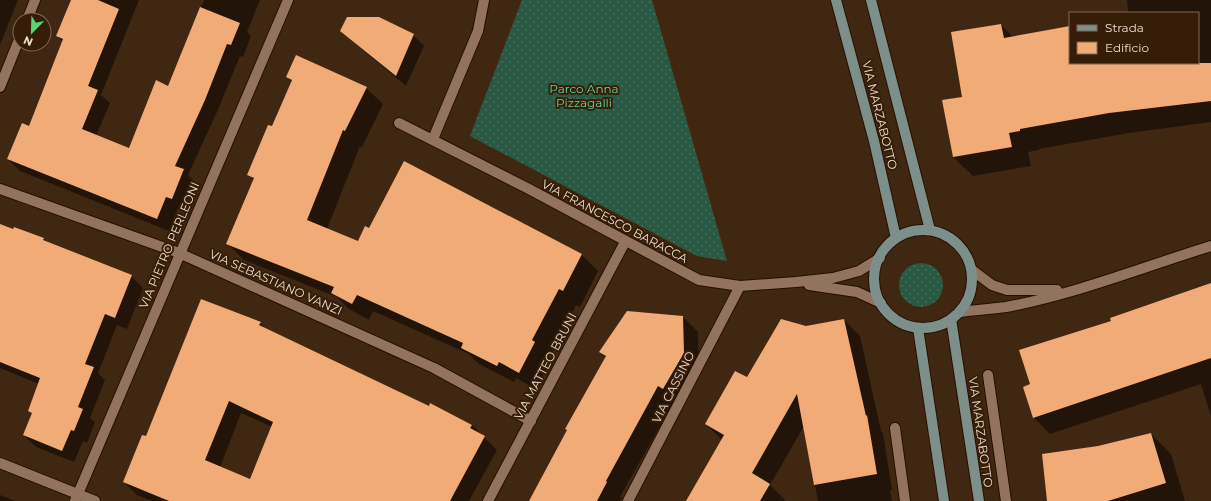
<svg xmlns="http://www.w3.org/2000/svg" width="1211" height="501" font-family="Montserrat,sans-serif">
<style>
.grass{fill:url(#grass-dots)}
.shadow{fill:#0007;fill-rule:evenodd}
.building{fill:#f0ab76;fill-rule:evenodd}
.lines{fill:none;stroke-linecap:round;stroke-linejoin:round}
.street-casing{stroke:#260f00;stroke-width:12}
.secondary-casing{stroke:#260f00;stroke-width:12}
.street{stroke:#92745e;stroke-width:10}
.secondary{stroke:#7d8f8a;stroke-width:10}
.labels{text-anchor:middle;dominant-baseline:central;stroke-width:4;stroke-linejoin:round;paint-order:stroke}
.park-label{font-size:12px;fill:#5dd9a4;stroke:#351d08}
.street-label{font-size:12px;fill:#edddd0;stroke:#351d08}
</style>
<defs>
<pattern id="grass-dots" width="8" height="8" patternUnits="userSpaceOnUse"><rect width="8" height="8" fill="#295943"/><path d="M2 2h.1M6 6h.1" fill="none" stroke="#48705d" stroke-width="1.8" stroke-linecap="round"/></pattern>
</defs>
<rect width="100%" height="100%" fill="#402712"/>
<g class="grass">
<path d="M522 0H652L727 261 697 256 470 136Z"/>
<circle cx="921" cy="285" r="22"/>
</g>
<g class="shadow">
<path d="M0 0H18L0 45Z"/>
<path d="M72 0H139L101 95 110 103 96 136 129 149 169 87 204 0H260L247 32 251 36 243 57 240 56 217 112 188 175 195 182 184 210 178 208 169 231 20 171 8 159 30 127 63 42 57 36Z"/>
<path d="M1127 0H1211V122L1129 133 1039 149V150L1028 152 1031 166 973 176 953 157 963 98 1001 25 1013 37 1070 27V63H1198V13H1119L1128 12Z"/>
<path d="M341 31 413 35 424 46 406 86 352 41Z"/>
<path d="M287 77 366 88 383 104 362 147 360 146 327 229 358 242 582 255 598 271 580 307 576 305 549 357 551 359 536 389 516 378 514 382 479 364 469 354 373 311 369 320 349 309 337 297 244 260 227 243 254 180 248 174 273 128 292 82Z"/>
<path d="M0 225 43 239 48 243 131 276 143 288 127 329 117 325 98 373 105 380 90 418 95 422 87 443 83 441 74 462 36 447 24 435 33 414 29 410 39 384 0 368Z"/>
<path d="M1211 285V416L1201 384 1050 434 1034 418 1032 385 1112 322Z"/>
<path d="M683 317 698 332 699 369 679 404 674 401 620 497 622 498 620 501H530L606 358 600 352Z"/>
<path d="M844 320 860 336 881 431 883 433 892 490H890L892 501H818L804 426 770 485 786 501H687L722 440 706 424 747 379 806 327Z"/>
<path d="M260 323 267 330 429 407 431 404 472 425 497 450 469 501H152L137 495 124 482 147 438ZM241 413 272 427 251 480 220 467Z"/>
<path d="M1151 434 1171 454 1185 501H1048L1098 447Z"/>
<path d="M0 495 15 501H0Z"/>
</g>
<g class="building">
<path d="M71 0H98L119 9 88 86 98 90 82 129 129 148 156 80 168 86 200 7 240 23 231 45 227 44 205 100 175 166 184 169 172 199 166 197 157 219 7 159 22 123 29 126 63 39 56 36Z"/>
<path d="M347 17H379L414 34 396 76 340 31Z"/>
<path d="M1001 24 1004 38 1070 26V63H1211V101L1109 113 1020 129V131L1009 133 1012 147 953 157 942 100 962 97 951 32Z"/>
<path d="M296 55 367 87 345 131 343 130 307 220 358 241 365 226 369 228 404 161 582 254 563 291 559 289 532 340 535 342 519 373 499 362 497 366 461 348 463 343 357 295 352 304 331 293 334 287 226 244 254 178 247 175 268 125 272 126 292 80 286 77Z"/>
<path d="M0 224 13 229 14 227 44 238 43 240 132 275 115 318 105 314 85 364 94 367 78 407 83 409 74 431 71 430 62 451 23 435 32 413 28 411 40 378 0 362Z"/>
<path d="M1211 283V358L1033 418 1023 387 1030 384 1019 350 1111 321 1110 318Z"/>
<path d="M201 299 261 322 259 325 429 406 430 403 472 425 470 428 485 436 450 501H169L123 482 142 435 146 436ZM229 401 273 422 250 479 205 460Z"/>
<path d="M627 311 683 316 684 353 663 389 658 386 606 481 607 482 597 501H529L567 430 565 429 606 356 599 352Z"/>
<path d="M781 319 806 326 844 319 866 416 867 415 877 474 814 485 797 394 752 473 770 484 760 501H686L724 435 705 424 735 371 747 377Z"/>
<path d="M1151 433 1166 483 1108 501H1047L1042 454 1098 446Z"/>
</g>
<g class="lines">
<g class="street-casing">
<g id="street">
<path d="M27 20 35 0"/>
<path d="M0 87 20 37"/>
<path d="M399 123 529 189 699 280 740 286 796 282 833 278 859 271 880 258"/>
<path d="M433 139 478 31 484 0"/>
<path d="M0 189 179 253 434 368 531 421"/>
<path d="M972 270 992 285 1007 290H1057"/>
<path d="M809 285 857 292 881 303"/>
<path d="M960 312C975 310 991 309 1006 307 1076 294 1143 267 1211 246"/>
<path d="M988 375 1006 501"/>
<path d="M895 428 905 501"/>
<path d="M0 463 95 501"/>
<path d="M75 501 288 0"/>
<path d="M488 501 625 242"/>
<path d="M628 501 740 286"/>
</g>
</g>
<g class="secondary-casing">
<g id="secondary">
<path d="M836 0 874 141 896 238"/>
<path d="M871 0 930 230"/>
<circle cx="923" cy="279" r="49"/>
<path d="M951 319 979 501"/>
<path d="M918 328 944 501"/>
</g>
</g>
<use href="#street" class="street"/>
<use href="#secondary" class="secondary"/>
</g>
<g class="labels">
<g class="park-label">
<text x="584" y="88">Parco Anna<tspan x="584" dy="14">Pizzagalli</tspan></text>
</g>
<g class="street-label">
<text transform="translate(880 115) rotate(76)">VIA MARZABOTTO</text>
<text transform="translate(615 221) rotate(28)">VIA FRANCESCO BARACCA</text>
<text transform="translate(169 245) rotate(-67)">VIA PIETRO PERLEONI</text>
<text transform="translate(276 282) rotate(24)">VIA SEBASTIANO VANZI</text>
<text transform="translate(545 366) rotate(-62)">VIA MATTEO BRUNI</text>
<text transform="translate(673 387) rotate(-63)">VIA CASSINO</text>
<text transform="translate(981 432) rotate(82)">VIA MARZABOTTO</text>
</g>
</g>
<rect x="1069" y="12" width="130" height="52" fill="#351d08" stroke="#7f6a58"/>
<rect x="1077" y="25" width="20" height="6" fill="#7d8f8a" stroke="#7f6a58"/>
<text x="1105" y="32" font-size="12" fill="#edddd0">Strada</text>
<rect x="1077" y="42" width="20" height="12" fill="#f0ab76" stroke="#7f6a58"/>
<text x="1105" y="52" font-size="12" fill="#edddd0">Edificio</text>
<g transform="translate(32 32) rotate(203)"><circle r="19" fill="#351d08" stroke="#7f6a58"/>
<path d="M0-3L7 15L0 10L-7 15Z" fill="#57d671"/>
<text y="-6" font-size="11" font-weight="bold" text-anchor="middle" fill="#edddd0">N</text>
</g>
</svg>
